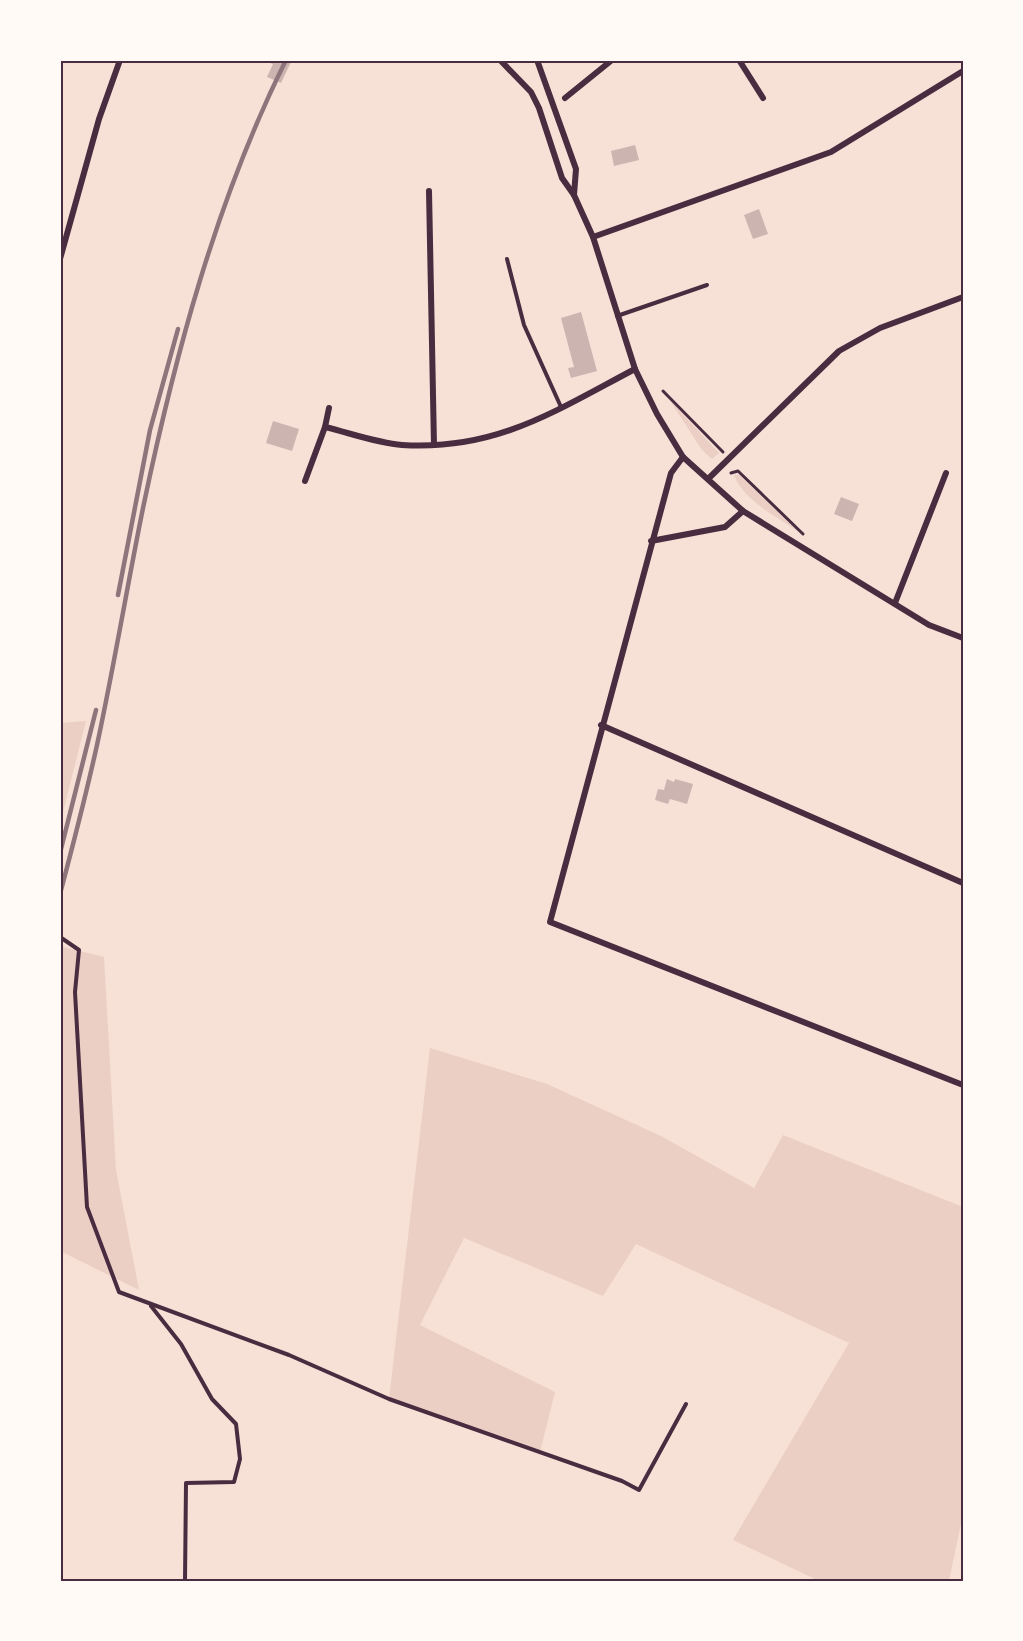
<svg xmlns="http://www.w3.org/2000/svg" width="1023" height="1641" font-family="Spectral,serif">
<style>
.green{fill:#ebcfc5}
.building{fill:#ccb4b1}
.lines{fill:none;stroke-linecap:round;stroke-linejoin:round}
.path{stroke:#4a2c40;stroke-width:3}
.service{stroke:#4a2c40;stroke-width:4}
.minor{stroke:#4a2c40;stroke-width:6}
.rail{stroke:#8f747c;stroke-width:4.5}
.neatline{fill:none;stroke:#4a2c40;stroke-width:2}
</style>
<rect width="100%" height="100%" fill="#f7e1d7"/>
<g class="green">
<path d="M669 399 719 453 712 459 702 450Z"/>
<path d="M734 475H739L799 532C777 517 744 501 734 475Z"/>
<path d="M86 721 60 824V723Z"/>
<path d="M60 946 104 957 116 1170 139 1290 60 1251Z"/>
<path d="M430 1048 547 1084 661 1136 754 1188 783 1135 963 1207V1514L949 1581H819L733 1540 849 1343 636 1244 603 1296 464 1238 420 1325 555 1392 540 1452 389 1399Z"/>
</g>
<g class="building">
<path d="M271 60H292L281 83 267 77 273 64 270 63Z"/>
<path d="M635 145 639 160 614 166 611 151Z"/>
<path d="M759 209 768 234 753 239 744 215Z"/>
<path d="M581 312 597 371 571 378 568 368 574 367 561 318Z"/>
<path d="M273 421 299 429 292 451 266 443Z"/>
<path d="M841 497 859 504 852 521 834 514Z"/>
<path d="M667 779 674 782 675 779 693 784 687 804 670 799 668 804 655 800 658 789 664 790Z"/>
</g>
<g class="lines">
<g class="path">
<path d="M663 391 723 452"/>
<path d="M731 473 738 471 803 534"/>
</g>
<g class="service">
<path d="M507 259 524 325 561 407"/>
<path d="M617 316 707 285"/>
<path d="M60 937 79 950 75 992 87 1207 119 1292 289 1355 389 1399 622 1481 639 1490 686 1404"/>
<path d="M151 1306 181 1344 212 1399 236 1424 240 1459 234 1482 186 1483 185 1581"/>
</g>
<g class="minor">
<path d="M500 60 531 92 539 108 562 178 574 195 593 237 635 369 657 414 683 457 743 511 929 625 963 638"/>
<path d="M537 60 576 169 574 195"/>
<path d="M739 60 763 98"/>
<path d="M565 98 612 60"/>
<path d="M429 191 434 445"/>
<path d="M593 237 831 152 963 71"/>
<path d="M60 259 99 119 120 60"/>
<path d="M325 427C350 433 377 443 402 445 496 451 555 411 635 369"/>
<path d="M683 457 671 473 550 922 963 1085"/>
<path d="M708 479 839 351 880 328 963 297"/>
<path d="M305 481 325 427 329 408"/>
<path d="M651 541 725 527 743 511"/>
<path d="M895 603 946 473"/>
<path d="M601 725 963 883"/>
</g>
<g class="rail">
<path d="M118 595 150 430 178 329"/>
<path d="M60 853 96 710"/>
<path d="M60 894C73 845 86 795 97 745 114 666 127 587 143 508 175 355 216 201 286 60"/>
</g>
</g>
<rect width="1023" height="1641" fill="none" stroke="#fffaf5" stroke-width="123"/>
<rect x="62" y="62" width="900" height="1518" class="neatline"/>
</svg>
